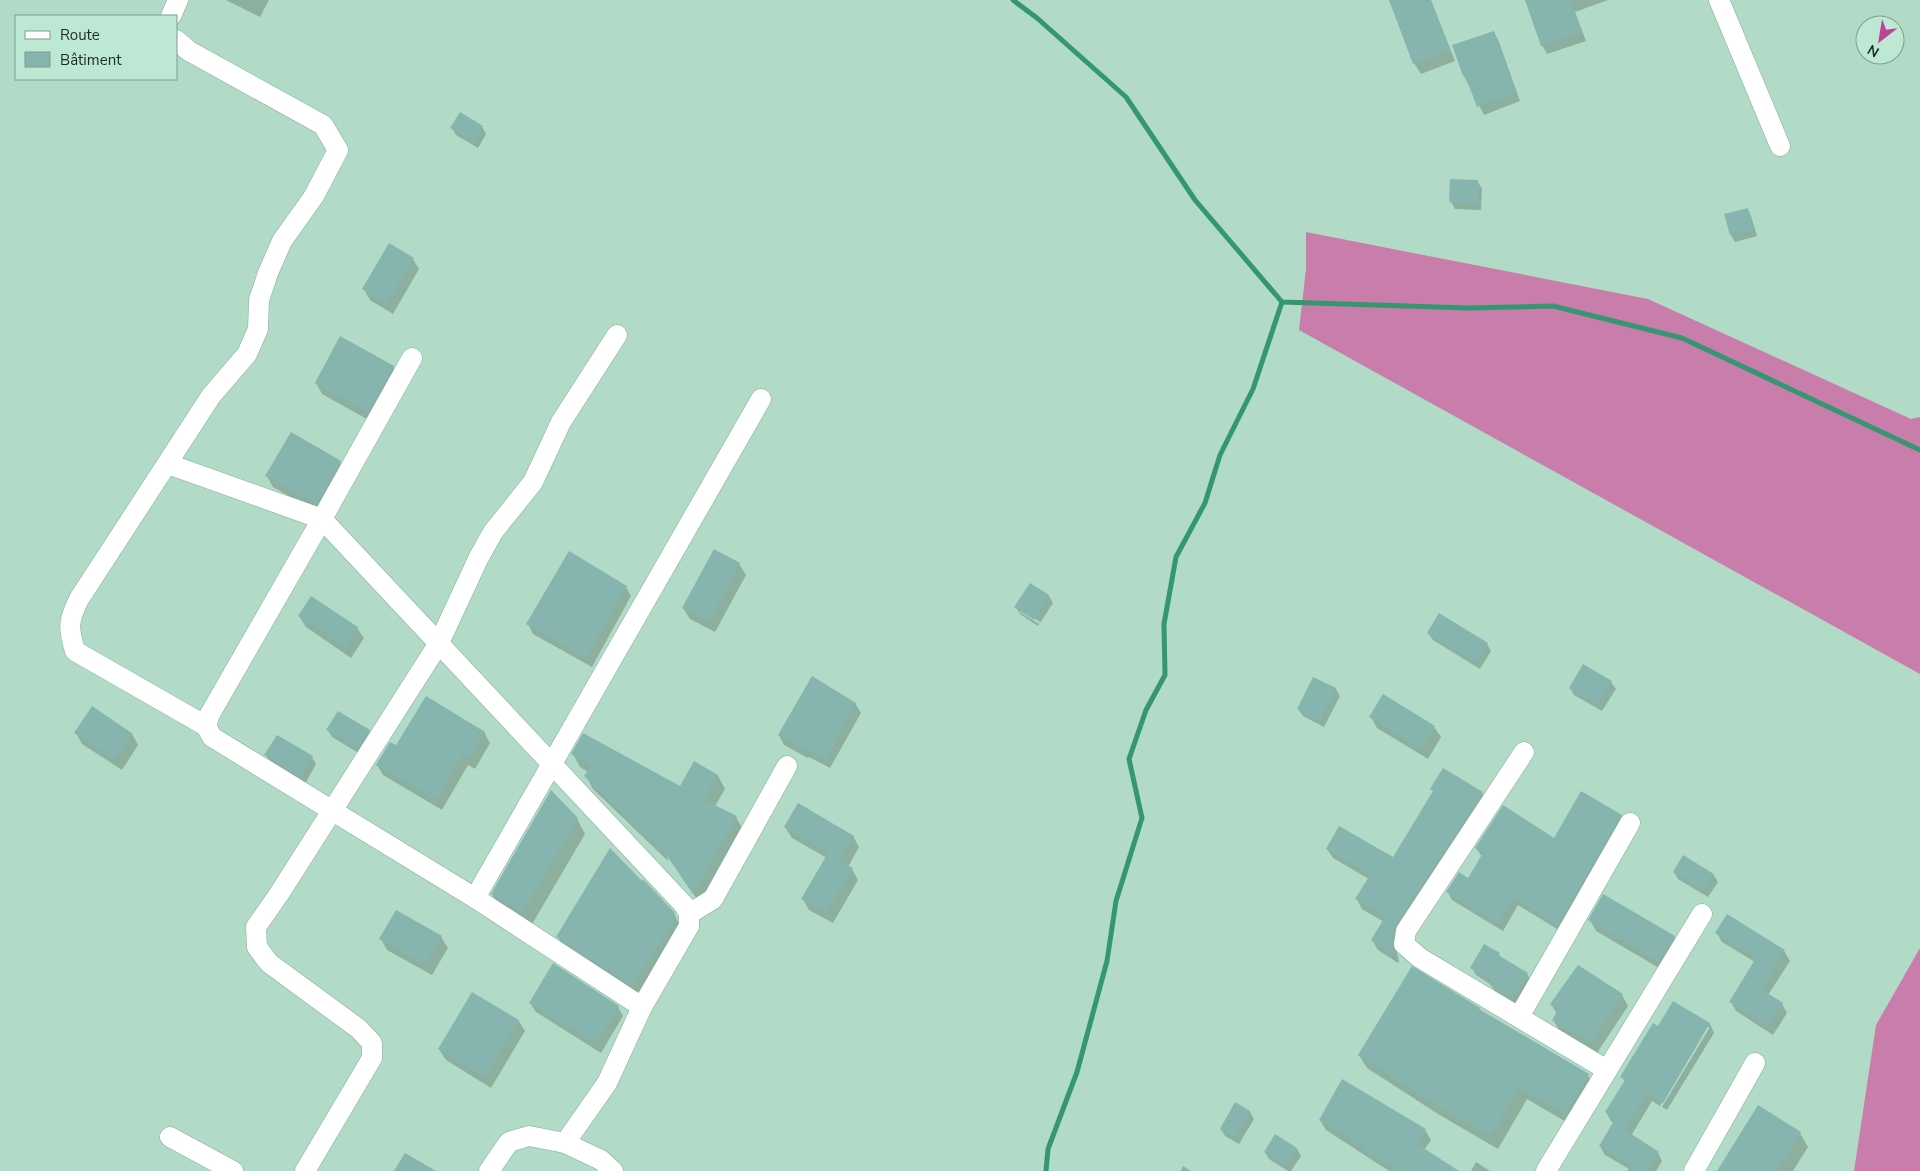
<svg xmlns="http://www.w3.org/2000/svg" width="1920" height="1171" font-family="'Nunito Sans',sans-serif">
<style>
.forest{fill:#c97daa}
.shadow{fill:#0003;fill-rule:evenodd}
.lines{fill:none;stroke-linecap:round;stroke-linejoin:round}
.stream{stroke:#349771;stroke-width:5}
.building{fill:#85b5ae}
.minor-casing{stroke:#83ac99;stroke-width:21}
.minor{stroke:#fff;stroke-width:20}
</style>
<rect width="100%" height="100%" fill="#b1dbc6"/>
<g class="forest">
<path d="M1306 232 1648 299 1911 419 1920 417V674L1299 330 1306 269Z"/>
<path d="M1920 948V1171H1854L1876 1025Z"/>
</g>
<g class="shadow">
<path d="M226 0H269L260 17Z"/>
<path d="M1393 0H1431L1455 61 1421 74 1414 63Z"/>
<path d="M1526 0H1608L1575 12 1586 41 1547 54 1542 45Z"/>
<path d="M1494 32 1499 42 1520 101 1484 115 1464 76 1454 46Z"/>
<path d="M482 127 486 134 478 148 456 135 452 128Z"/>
<path d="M1478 182 1482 189 1481 210 1455 209 1451 202Z"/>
<path d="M1747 209 1751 216 1757 236 1735 242 1731 235 1726 215Z"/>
<path d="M413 259 419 269 393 314 370 300 364 289Z"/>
<path d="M393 367 399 378 374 423 322 394 316 383Z"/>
<path d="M340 462 346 473 323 515 273 487 267 476Z"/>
<path d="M739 564 746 575 715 632 690 619 683 608Z"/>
<path d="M1030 585 1049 596 1053 603 1038 626 1020 614 1016 607ZM1020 609 1040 622 1039 624 1020 612Z"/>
<path d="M626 587 631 596 592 667 533 634 528 624Z"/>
<path d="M299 616 357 628 364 638 351 658 306 627Z"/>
<path d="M1428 633 1487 644 1491 651 1480 669 1433 640Z"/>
<path d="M1584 665 1611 682 1616 689 1602 711 1574 695 1570 688Z"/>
<path d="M1314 678 1336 689 1340 696 1324 727 1303 716 1298 709Z"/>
<path d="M855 703 861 713 830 768 809 757 808 758 784 745 779 735Z"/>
<path d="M1371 717 1434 727 1441 737 1428 759 1377 728Z"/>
<path d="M328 730 369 731 373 738 362 755 332 737Z"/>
<path d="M484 732 490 743 475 769 468 765 442 810 383 775 377 765 396 747Z"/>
<path d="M76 733 132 734 138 745 122 770 82 744Z"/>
<path d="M573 754 681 787 694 763 718 776 725 789 715 806 736 817 743 830 701 905 667 855 668 861 593 789 586 776 588 772 580 767Z"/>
<path d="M266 755 312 757 316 764 305 784 270 762Z"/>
<path d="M1444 769 1482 793 1488 803 1401 935 1397 953 1399 961 1398 963 1378 950 1372 940 1384 922 1362 909 1357 899 1369 879 1333 858 1327 849 1393 859 1434 793 1432 789Z"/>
<path d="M1621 816 1625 824 1562 932 1518 905 1503 931 1452 900 1448 892 1468 880 1482 857 1476 848 1554 840Z"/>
<path d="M577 819 585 834 531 926 501 909 492 894Z"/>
<path d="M785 827 853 836 859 847 848 867 852 869 858 880 833 923 809 910 803 899 827 858 792 838Z"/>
<path d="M1674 872 1713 874 1718 882 1708 897 1678 879Z"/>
<path d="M673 913 682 928 641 1000 566 952 558 937Z"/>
<path d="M1727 916 1784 951 1790 961 1768 995 1782 1004 1787 1013 1773 1035 1736 1011 1731 1002 1755 962 1722 942 1717 933Z"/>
<path d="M1590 920 1674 937 1680 948 1666 972 1596 931Z"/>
<path d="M441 937 448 948 432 975 387 950 381 939Z"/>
<path d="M1499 954 1501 958 1527 974 1531 981 1517 1004 1495 991 1490 984 1476 975 1472 968Z"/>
<path d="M1622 995 1628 1006 1597 1053 1560 1031 1553 1020 1557 1014 1551 1004Z"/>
<path d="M530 1003 618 1007 623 1016 601 1053 536 1012Z"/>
<path d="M1674 1003 1710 1024 1714 1033 1667 1110 1662 1107 1710 1027H1707L1660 1106 1652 1101 1631 1136 1658 1153 1662 1161 1656 1171H1628L1629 1169 1605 1155 1600 1146 1614 1123 1611 1121 1606 1112 1625 1082 1622 1077 1659 1028Z"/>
<path d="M1480 1011 1588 1075 1595 1088 1573 1126 1527 1099 1498 1149 1438 1114 1367 1068 1359 1055Z"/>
<path d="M518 1020 525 1031 491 1088 446 1060 439 1049Z"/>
<path d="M1236 1104 1250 1112 1254 1119 1239 1144 1225 1136 1221 1129Z"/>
<path d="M1320 1120 1425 1130 1431 1140 1424 1150 1456 1171H1389L1326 1130Z"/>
<path d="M1800 1133 1808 1147 1793 1171H1719Z"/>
<path d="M1276 1136 1297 1149 1301 1156 1291 1171H1288L1269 1159 1265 1152Z"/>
<path d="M1476 1162 1490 1171H1471Z"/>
<path d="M1183 1166 1191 1171H1181Z"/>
</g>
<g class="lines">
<g class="stream">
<path d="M1013 0 1037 18 1126 97 1195 200 1282 302 1468 308 1553 306 1682 338 1920 450"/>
<path d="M1046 1171 1048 1149 1077 1072 1107 961 1116 901 1142 818 1129 759 1146 710 1165 675 1164 624 1176 557 1205 503 1220 455 1253 389 1282 302"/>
</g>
</g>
<g class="building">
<path d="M1389 0H1430L1450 50 1413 64Z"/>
<path d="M1525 0H1570L1582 32 1541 46Z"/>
<path d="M1494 31 1516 92 1477 107 1465 75 1463 76 1452 45Z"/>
<path d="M460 112 483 126 474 142 450 128Z"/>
<path d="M1450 179 1478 180V203L1449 202Z"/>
<path d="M1748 208 1754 229 1730 235 1724 214Z"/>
<path d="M389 243 414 258 387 304 362 289Z"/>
<path d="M340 336 394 366 368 413 315 383Z"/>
<path d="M291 432 341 461 317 504 265 476Z"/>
<path d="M714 549 740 563 709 622 682 608Z"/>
<path d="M569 551 627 586 586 658 526 624Z"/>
<path d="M1030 583 1049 595 1034 620 1014 607Z"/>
<path d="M311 596 358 627 345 647 298 616Z"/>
<path d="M1439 613 1488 643 1476 663 1427 633Z"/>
<path d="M1583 664 1612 681 1598 705 1569 688Z"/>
<path d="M812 676 856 703 825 760 803 748 802 750 778 735Z"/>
<path d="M1313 677 1336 688 1320 721 1297 709Z"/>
<path d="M1383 694 1435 726 1421 749 1369 717Z"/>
<path d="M426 696 485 732 468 759 462 755 436 800 376 765 390 742 396 745Z"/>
<path d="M92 706 133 734 115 760 74 733Z"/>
<path d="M338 711 370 730 358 748 326 730Z"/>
<path d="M583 733 680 786 694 761 718 775 704 800 737 816 693 894 661 847 662 851 584 776 591 765 571 754Z"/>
<path d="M277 735 313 756 300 777 264 755Z"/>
<path d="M1443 768 1483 792 1396 924 1392 942 1394 950 1392 954 1371 940 1385 917 1355 899 1370 875 1326 849 1339 826 1393 857 1433 791 1430 789Z"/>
<path d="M551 790 578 818 523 912 491 894Z"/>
<path d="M1581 791 1622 815 1557 925 1513 898 1498 924 1446 892 1459 872 1468 878 1483 853 1475 848 1503 805 1554 838Z"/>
<path d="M798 803 854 836 839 860 853 868 826 913 801 899 828 853 784 827Z"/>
<path d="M610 848 642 881 643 879 674 912 676 918 632 986 556 937Z"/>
<path d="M1683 855 1714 874 1704 891 1673 872Z"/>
<path d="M1603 894 1675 936 1659 962 1588 920Z"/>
<path d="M396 910 442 936 425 965 379 939Z"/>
<path d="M1727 914 1785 950 1761 989 1783 1003 1768 1026 1729 1002 1756 958 1715 933Z"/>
<path d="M1484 944 1500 953 1498 955 1528 973 1513 998 1489 984 1491 980 1470 968Z"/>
<path d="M553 963 619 1006 596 1044 529 1003Z"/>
<path d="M1578 965 1623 994 1591 1043 1552 1020 1558 1010 1550 1004Z"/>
<path d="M1412 966 1480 1008 1479 1009 1589 1074 1565 1114 1519 1087 1491 1136 1429 1101 1358 1055Z"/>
<path d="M472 992 519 1020 484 1078 438 1049Z"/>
<path d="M1673 1001 1710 1023 1663 1103 1647 1094 1625 1130 1659 1152 1647 1171H1627L1631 1165 1599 1146 1615 1119 1605 1112 1625 1080 1620 1077 1653 1023 1658 1026Z"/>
<path d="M1342 1079 1426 1129 1417 1144 1459 1171H1398L1363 1150 1364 1148 1319 1120Z"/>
<path d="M1235 1102 1250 1111 1235 1138 1220 1129Z"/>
<path d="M1758 1105 1801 1132 1777 1171H1717Z"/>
<path d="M1275 1134 1297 1148 1286 1166 1264 1152Z"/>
<path d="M405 1153 436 1171H394Z"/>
</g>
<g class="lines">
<g class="minor-casing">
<g id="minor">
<path d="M1719 0 1780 146"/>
<path d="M171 16 178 0"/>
<path d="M176 40 189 51 323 125 338 150 314 196 282 241 268 273 259 300 258 329 247 354 211 396 79 599C68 621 68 628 75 651L206 726"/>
<path d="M412 358 322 519 210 714 206 726 212 737 475 898 642 1007"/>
<path d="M168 464 322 519 684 905 689 914V926L642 1007 607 1083 565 1143 601 1160 613 1171"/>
<path d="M1524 752 1406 931 1404 944 1420 958 1607 1070"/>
<path d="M475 898 761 399"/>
<path d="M689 914 713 899 787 766"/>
<path d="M1519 1017 1630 823"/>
<path d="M170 1137 233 1171"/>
<path d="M305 1171 372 1058V1043L359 1029 269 963 257 947 256 927 279 894 439 643 479 557 493 532 533 482 561 422 617 335"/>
<path d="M489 1171 509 1142 529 1136 565 1143"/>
<path d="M1546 1171 1702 914"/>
<path d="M1694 1171 1755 1063"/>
</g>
</g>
<use href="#minor" class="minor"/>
</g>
<rect x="15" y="15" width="162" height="65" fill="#bde8d3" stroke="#7d9d8d"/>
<rect x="25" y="31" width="25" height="8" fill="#ffffff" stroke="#7d9d8d"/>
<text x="60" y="40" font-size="15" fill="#1c2c25">Route</text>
<rect x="25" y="52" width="25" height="15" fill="#85b5ae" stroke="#7d9d8d"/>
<text x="60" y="65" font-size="15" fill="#1c2c25">Bâtiment</text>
<g transform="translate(1880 40) rotate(211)"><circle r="24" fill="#bde8d3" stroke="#7d9d8d"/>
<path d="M0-4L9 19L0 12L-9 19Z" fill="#bf4394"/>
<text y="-8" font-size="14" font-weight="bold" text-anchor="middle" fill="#1c2c25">N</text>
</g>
</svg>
